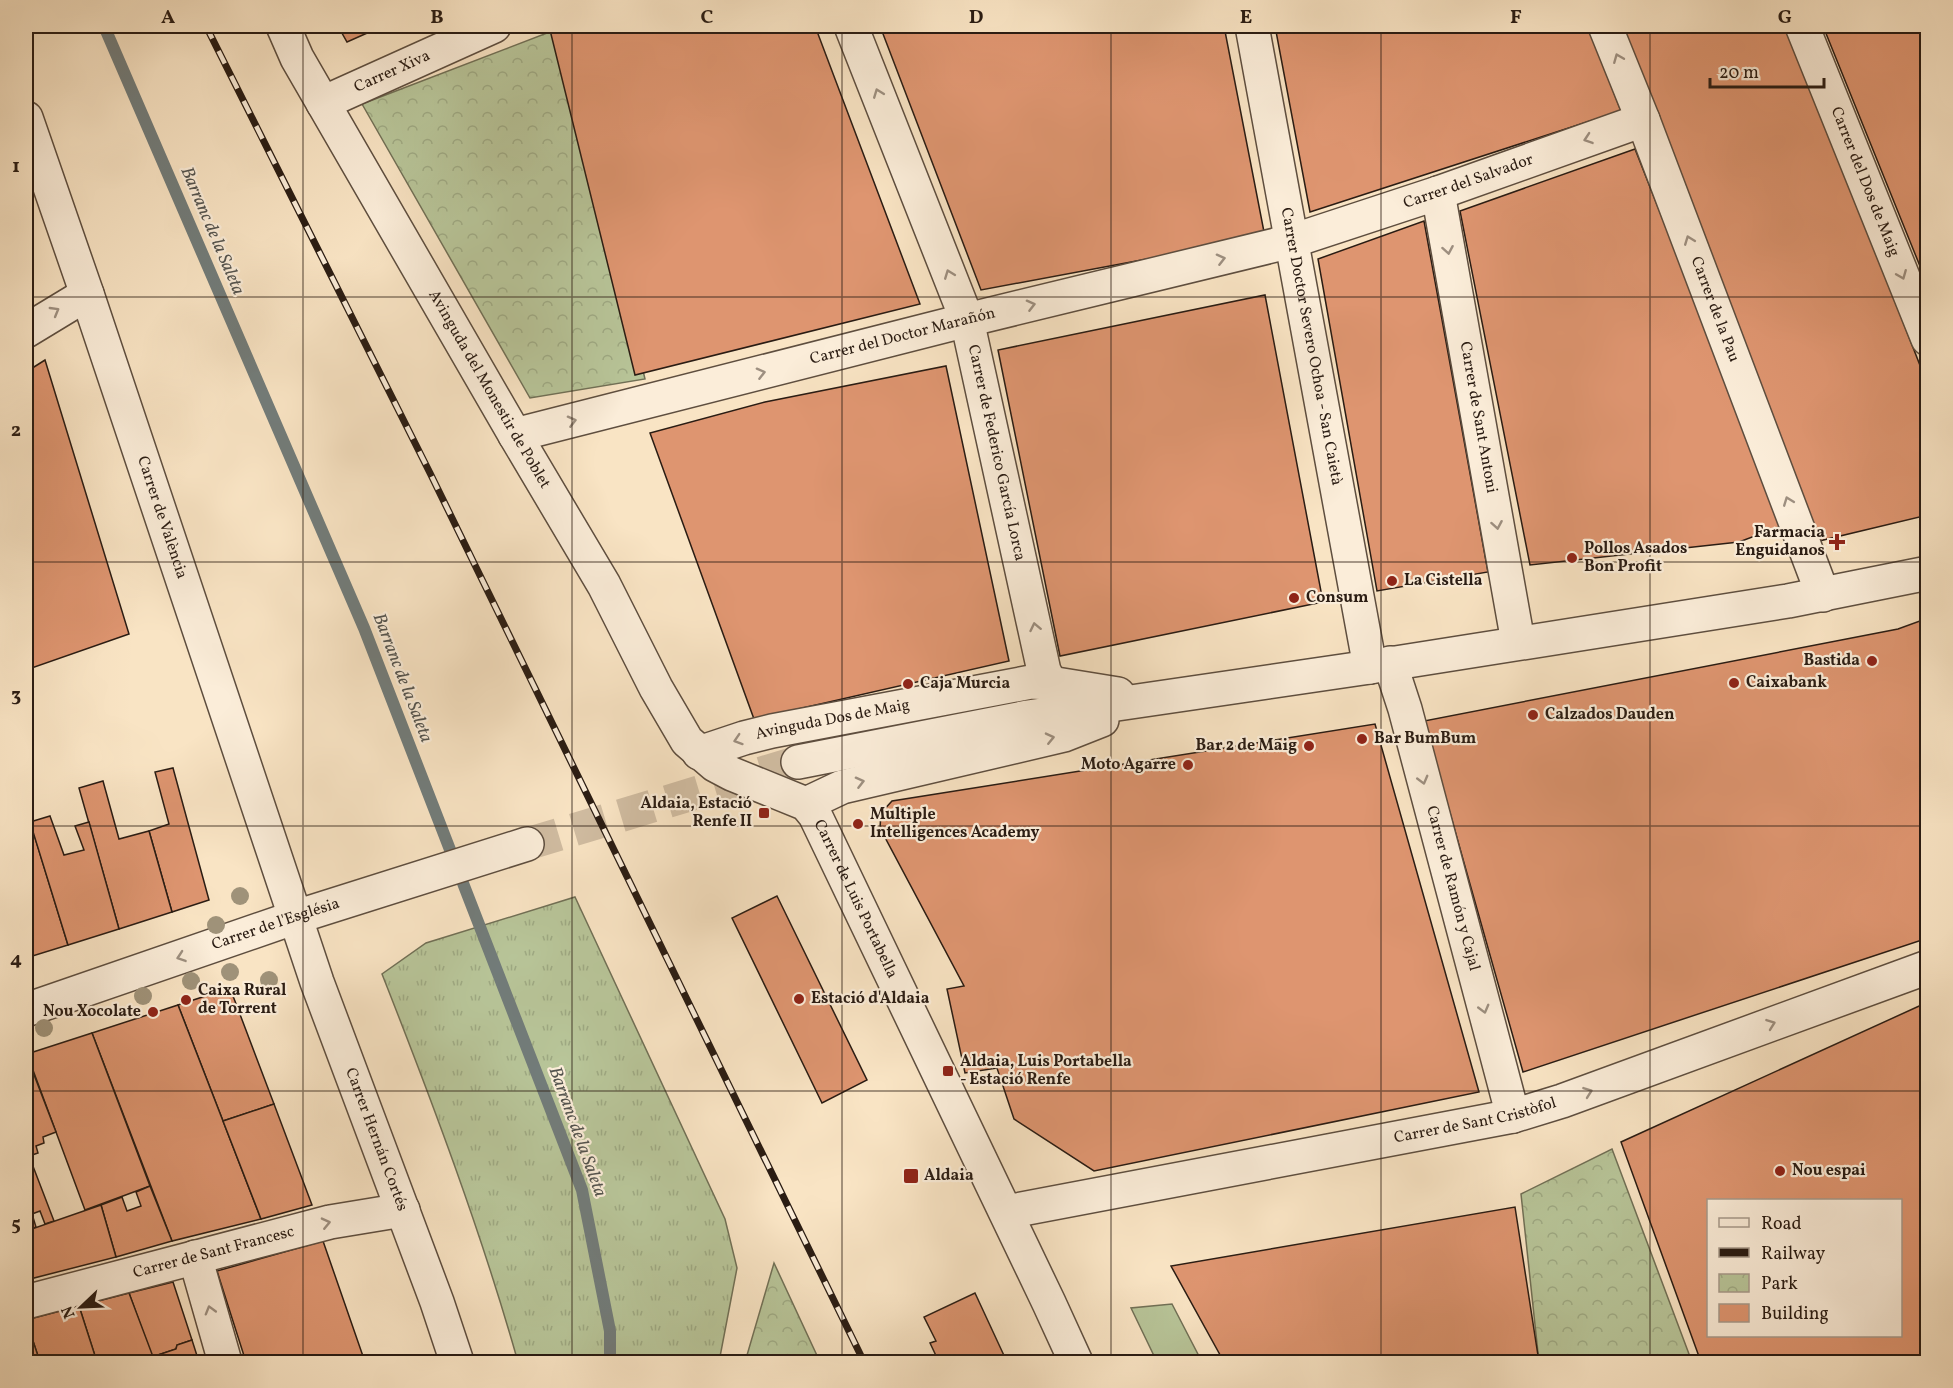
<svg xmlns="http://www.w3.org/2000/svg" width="1953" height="1388" font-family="Vollkorn,serif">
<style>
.grass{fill:url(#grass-tufts);stroke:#717056;stroke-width:1.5}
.park{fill:url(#park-crowns);stroke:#717056;stroke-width:1.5}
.garden{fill:#b8c599;stroke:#717056;stroke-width:1.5}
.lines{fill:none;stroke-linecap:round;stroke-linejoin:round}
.stream{stroke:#727c7a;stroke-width:12}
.building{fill:#de9570;stroke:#2a1c13;stroke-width:1.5;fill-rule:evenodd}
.minor-tunnel{stroke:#d0bca1;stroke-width:33;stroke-dasharray:33 16;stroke-linecap:butt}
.minor-casing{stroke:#5e4e3f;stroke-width:36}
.minor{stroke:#fbedd9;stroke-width:33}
.rail-casing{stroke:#2a1c13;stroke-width:7}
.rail{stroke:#fbedd9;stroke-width:4.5;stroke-dasharray:14;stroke-linecap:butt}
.tree{fill:#9f9279}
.oneway{stroke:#9d8f80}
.grid{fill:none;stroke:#2a1c13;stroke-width:1.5;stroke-opacity:0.55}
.poi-dot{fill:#8f2418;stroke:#fbedd9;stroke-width:2}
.labels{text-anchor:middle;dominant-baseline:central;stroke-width:4.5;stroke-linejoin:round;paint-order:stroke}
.street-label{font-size:16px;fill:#2a1c13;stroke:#fbedd9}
.poi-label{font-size:16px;font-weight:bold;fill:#2a1c13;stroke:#fbedd9;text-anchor:start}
.water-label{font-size:18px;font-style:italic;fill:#54544f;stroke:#fbedd9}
.neatline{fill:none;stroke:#2a1c13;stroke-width:2}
.grid-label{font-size:20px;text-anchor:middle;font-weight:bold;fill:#2a1c13}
</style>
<defs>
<pattern id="grass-tufts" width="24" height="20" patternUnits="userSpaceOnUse" patternTransform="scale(1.5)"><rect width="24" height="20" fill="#b8c599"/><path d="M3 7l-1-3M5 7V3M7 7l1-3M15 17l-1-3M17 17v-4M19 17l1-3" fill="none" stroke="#9ea983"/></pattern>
<pattern id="park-crowns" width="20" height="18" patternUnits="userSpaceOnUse" patternTransform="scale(1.5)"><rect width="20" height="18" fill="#b8c599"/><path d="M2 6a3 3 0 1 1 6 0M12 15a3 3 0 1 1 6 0" fill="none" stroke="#9ea983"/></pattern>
</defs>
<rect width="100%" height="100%" fill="#f9e4c4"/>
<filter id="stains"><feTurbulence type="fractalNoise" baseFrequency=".00333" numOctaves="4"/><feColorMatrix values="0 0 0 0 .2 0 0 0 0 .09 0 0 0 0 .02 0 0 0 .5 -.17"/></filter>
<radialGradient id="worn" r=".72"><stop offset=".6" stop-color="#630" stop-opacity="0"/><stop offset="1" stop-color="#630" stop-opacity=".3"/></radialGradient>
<path class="grass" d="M575 897 725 1219 737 1268 719 1362H518C481 1231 432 1101 382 974L426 943Z"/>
<g class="park">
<path d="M560 28 645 379 530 398 362 104Z"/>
<path d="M1612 1149 1692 1362H1539L1521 1194Z"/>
<path d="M774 1263 820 1362H745Z"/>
</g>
<path class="garden" d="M1172 1304 1202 1362H1157L1131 1308Z"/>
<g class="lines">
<path class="stream" d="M104 26 364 628 582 1190 610 1331V1362"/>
</g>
<g class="building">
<path d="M338 26H383L347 42Z"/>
<path d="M549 26H815L920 304 635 375Z"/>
<path d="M880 26H1224L1265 237 981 290Z"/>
<path d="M1275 26H1588L1621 111 1310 212Z"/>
<path d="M1620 26H1788L1928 386V515L1819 541Z"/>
<path d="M1823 26H1928V286Z"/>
<path d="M1635 149 1784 525 1739 542 1530 565 1460 211Z"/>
<path d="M1424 221 1488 572 1377 591 1318 259Z"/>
<path d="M1265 295 1323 602 1060 656 998 350Z"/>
<path d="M45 360 129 634 26 670V641L32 632 26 610V372Z"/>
<path d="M946 366 1009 661 754 719 650 433 765 402Z"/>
<path d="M1928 618V938L1523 1072 1424 721 1898 629Z"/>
<path d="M1375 724 1479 1092 1094 1171 1014 1119 997 1068 965 1073 947 989 964 986 880 828 881 813 892 801Z"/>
<path d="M173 768 209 900 172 912 149 831 169 824 155 772Z"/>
<path d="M103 781 119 839 149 831 172 912 119 929 79 788Z"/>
<path d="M26 808 68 945 26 958Z"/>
<path d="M50 816 64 855 84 850 75 826 89 822 119 929 68 945 30 822Z"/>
<path d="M777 896 867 1080 822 1103 732 918Z"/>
<path d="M230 988 274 1104 223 1121 178 1005Z"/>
<path d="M1928 1002V1362H1701L1621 1142ZM1708 1200H1900V1336H1708Z"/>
<path d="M178 1005 261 1219 172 1241 92 1033Z"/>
<path d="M92 1033 150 1186 85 1210 27 1054Z"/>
<path d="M26 1054 56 1132 43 1137 44 1143 36 1146 38 1153 29 1156 26 1148Z"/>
<path d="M274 1104 312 1205 261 1219 223 1121Z"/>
<path d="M26 1148 54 1221 45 1224 40 1211 32 1214 36 1227 26 1231Z"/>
<path d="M150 1186 172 1241 116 1257 101 1205 122 1197 127 1211 141 1206 136 1192Z"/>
<path d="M101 1205 116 1257 30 1279 26 1266V1231Z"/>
<path d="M1515 1207 1539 1362H1224L1171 1266Z"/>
<path d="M323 1241 365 1362H246L217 1271Z"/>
<path d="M173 1282 192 1340 177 1345 176 1349 152 1357 129 1293Z"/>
<path d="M129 1293 155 1362H97L79 1306Z"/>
<path d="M975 1293 1007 1362H939L930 1343 936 1341 924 1317Z"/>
<path d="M79 1306 97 1362H40L26 1320Z"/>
<path d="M26 1320 40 1362H26Z"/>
<path d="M192 1340 199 1362H155L152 1357 176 1349 177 1345Z"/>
</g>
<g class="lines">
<path class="minor-tunnel" d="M527 844 798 762"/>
<g class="minor-casing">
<g id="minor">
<path id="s1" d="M283 26 297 58 515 435 604 585 656 688 687 741 715 765 732 774 806 804 815 815 1049 1303 1076 1362"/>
<path id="s2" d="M851 26 967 320 1044 671 1050 683"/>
<path id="s3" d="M1252 26 1370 667"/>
<path id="s4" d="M1605 26 1643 120 1823 595"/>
<path id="s5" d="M1802 26 1928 339"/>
<path id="s6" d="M323 103 494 26"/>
<path id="s7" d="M26 118 87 294 317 982 437 1302 457 1362"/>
<path id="s8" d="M1438 193 1518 642"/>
<path d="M26 331 87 294"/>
<path id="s9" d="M515 435 967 320 1292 241 1438 193 1643 120"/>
<path id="s10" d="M1390 663 1405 709 1513 1116"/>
<path id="s11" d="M699 753 744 738 772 731 1031 682 1050 683 1118 694"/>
<path d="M798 762 1028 717 1370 667 1788 601 1928 573"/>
<path d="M806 804 842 787 1064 735 1102 720"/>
<path id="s12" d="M26 1010 296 917 527 844"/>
<path id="s13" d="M1006 1212 1513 1116 1562 1101 1928 967"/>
<path d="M195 1257 225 1362"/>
<path id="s14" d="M26 1302 330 1222 403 1210"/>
</g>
</g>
<use href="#minor" class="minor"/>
<g class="rail-casing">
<path id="rail" d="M206 26 430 473 864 1362"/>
</g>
<use href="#rail" class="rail"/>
</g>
<g class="tree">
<circle cx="240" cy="896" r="9"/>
<circle cx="216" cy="925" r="9"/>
<circle cx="230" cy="972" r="9"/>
<circle cx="269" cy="980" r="9"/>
<circle cx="191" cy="981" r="9"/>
<circle cx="143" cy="996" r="9"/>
<circle cx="44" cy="1028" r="9"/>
</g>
<defs><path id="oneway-chevron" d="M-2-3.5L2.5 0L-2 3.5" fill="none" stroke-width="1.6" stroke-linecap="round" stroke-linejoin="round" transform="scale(1.5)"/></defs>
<g class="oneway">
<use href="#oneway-chevron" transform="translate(1618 58) rotate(-112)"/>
<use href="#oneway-chevron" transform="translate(878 93) rotate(-111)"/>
<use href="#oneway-chevron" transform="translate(1588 139) rotate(161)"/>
<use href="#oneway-chevron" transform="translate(1689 240) rotate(-111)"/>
<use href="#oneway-chevron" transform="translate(1448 250) rotate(80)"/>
<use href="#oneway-chevron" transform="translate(1221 259) rotate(-14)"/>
<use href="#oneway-chevron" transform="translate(949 274) rotate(-111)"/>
<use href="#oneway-chevron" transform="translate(1902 275) rotate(68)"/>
<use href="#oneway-chevron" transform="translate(1031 305) rotate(-14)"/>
<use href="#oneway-chevron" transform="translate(55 311) rotate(-30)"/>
<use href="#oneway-chevron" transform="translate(761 373) rotate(-14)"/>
<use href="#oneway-chevron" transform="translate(572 421) rotate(-14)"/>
<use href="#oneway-chevron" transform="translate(1788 501) rotate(-111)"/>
<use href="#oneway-chevron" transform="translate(1497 525) rotate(80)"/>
<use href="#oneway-chevron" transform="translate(1035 627) rotate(-102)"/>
<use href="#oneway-chevron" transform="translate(1050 738) rotate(-13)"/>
<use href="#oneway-chevron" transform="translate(738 740) rotate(162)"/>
<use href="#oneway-chevron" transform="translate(1423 780) rotate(75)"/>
<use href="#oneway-chevron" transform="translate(860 782) rotate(-14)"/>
<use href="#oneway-chevron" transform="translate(181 957) rotate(161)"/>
<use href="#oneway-chevron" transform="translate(1484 1009) rotate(75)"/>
<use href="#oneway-chevron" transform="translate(1771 1024) rotate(-20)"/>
<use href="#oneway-chevron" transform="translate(1588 1092) rotate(-20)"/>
<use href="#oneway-chevron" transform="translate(326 1223) rotate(-13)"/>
<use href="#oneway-chevron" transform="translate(210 1310) rotate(-106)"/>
</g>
<path class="grid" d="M303 26V1362M572 26V1362M842 26V1362M1111 26V1362M1381 26V1362M1650 26V1362M26 297H1928M26 562H1928M26 826H1928M26 1091H1928"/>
<g class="poi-dot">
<path d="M1834 533h6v6h6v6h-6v6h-6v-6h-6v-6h6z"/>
<circle cx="1572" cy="558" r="6"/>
<circle cx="1392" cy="581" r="6"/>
<circle cx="1294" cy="598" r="6"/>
<circle cx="1872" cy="661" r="6"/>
<circle cx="1734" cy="683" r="6"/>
<circle cx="908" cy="684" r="6"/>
<circle cx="1533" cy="715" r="6"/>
<circle cx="1362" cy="739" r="6"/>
<circle cx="1309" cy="746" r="6"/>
<circle cx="1188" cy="765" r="6"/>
<rect x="758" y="807" width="12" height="12" rx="3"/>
<circle cx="858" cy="824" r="6"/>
<circle cx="799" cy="999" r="6"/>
<circle cx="186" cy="1000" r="6"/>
<circle cx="153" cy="1012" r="6"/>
<rect x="942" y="1065" width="12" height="12" rx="3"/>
<circle cx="1780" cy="1171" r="6"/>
<rect x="903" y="1168" width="16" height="16" rx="3"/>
</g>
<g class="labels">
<g class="street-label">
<text stroke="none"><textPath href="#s6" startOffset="76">Carrer Xiva</textPath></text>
<text stroke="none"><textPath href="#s9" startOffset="987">Carrer del Salvador</textPath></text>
<text stroke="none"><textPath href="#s5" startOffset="168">Carrer del Dos de Maig</textPath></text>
<text stroke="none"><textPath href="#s4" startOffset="304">Carrer de la Pau</textPath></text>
<text stroke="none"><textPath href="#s9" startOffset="400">Carrer del Doctor Marañón</textPath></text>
<text stroke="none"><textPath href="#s3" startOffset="326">Carrer Doctor Severo Ochoa - San Caietà</textPath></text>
<text stroke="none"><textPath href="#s1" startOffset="418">Avinguda del Monestir de Poblet</textPath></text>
<text stroke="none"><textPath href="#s8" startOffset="228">Carrer de Sant Antoni</textPath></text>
<text stroke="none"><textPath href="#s2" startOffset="452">Carrer de Federico García Lorca</textPath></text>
<text stroke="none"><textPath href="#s7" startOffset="422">Carrer de València</textPath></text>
<text stroke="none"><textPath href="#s11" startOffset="138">Avinguda Dos de Maig</textPath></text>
<text stroke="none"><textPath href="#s10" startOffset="234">Carrer de Ramón y Cajal</textPath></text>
<text stroke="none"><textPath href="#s1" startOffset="1065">Carrer de Luis Portabella</textPath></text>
<text stroke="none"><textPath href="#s12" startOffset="264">Carrer de l'Església</textPath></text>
<text stroke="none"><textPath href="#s13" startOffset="478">Carrer de Sant Cristòfol</textPath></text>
<text stroke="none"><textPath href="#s7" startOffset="1080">Carrer Hernán Cortés</textPath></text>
<text stroke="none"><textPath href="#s14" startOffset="194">Carrer de Sant Francesc</textPath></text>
</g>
<g class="poi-label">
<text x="1825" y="533" text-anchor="end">Farmacia<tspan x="1825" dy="18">Enguidanos</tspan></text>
<text x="1584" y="549">Pollos Asados<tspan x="1584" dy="18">Bon Profit</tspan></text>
<text x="1404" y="581">La Cistella</text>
<text x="1306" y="598">Consum</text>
<text x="1860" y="661" text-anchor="end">Bastida</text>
<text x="1746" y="683">Caixabank</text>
<text x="920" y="684">Caja Murcia</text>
<text x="1545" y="715">Calzados Dauden</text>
<text x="1374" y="739">Bar BumBum</text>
<text x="1297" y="746" text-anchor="end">Bar 2 de Maig</text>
<text x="1176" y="765" text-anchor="end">Moto Agarre</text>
<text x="752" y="804" text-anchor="end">Aldaia, Estació<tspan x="752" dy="18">Renfe II</tspan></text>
<text x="870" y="815">Multiple<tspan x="870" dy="18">Intelligences Academy</tspan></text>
<text x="198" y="991">Caixa Rural<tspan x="198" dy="18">de Torrent</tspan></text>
<text x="811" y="999">Estació d'Aldaia</text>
<text x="141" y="1012" text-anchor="end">Nou Xocolate</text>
<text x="960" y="1062">Aldaia, Luis Portabella<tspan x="960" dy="18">- Estació Renfe</tspan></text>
<text x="1792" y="1171">Nou espai</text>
<text x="924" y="1176">Aldaia</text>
</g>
<g class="water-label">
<text transform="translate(212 231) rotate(67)">Barranc de la Saleta</text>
<text transform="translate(402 678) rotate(69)">Barranc de la Saleta</text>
<text transform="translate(577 1132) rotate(70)">Barranc de la Saleta</text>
</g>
</g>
<rect width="1953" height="1388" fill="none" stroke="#f9e4c4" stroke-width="66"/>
<rect x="1707" y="1199" width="195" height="138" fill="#fbedd9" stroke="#a7998a" stroke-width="1.5"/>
<rect x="1719" y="1218" width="30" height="9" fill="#fbedd9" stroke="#a7998a" stroke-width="1.5"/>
<text x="1761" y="1229" font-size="18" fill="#2a1c13">Road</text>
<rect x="1719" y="1248" width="30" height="9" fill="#2a1c13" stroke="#a7998a" stroke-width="1.5"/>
<text x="1761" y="1259" font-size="18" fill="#2a1c13">Railway</text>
<rect x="1719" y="1274" width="30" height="18" fill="url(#park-crowns)" stroke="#a7998a" stroke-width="1.5"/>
<text x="1761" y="1289" font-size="18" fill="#2a1c13">Park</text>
<rect x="1719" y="1304" width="30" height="18" fill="#de9570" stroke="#a7998a" stroke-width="1.5"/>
<text x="1761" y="1319" font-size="18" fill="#2a1c13">Building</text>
<g transform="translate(81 1307) rotate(247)" stroke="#fbedd9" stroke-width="4.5" paint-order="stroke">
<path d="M0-4.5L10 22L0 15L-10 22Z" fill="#2a1c13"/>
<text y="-9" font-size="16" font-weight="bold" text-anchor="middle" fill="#2a1c13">N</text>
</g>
<path d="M1710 78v9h114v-9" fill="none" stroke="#2a1c13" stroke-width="3"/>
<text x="1719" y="78" font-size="18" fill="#2a1c13" stroke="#fbedd9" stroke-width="4.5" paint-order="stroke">20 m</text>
<rect x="33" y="33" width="1887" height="1322" class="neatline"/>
<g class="grid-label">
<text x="168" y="23">A</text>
<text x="437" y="23">B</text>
<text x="707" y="23">C</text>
<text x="976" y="23">D</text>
<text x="1246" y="23">E</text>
<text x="1516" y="23">F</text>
<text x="1785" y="23">G</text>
<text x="16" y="172">1</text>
<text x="16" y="436">2</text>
<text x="16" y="701">3</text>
<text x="16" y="965">4</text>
<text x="16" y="1230">5</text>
</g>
<rect width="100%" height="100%" filter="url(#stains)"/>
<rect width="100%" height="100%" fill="url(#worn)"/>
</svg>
